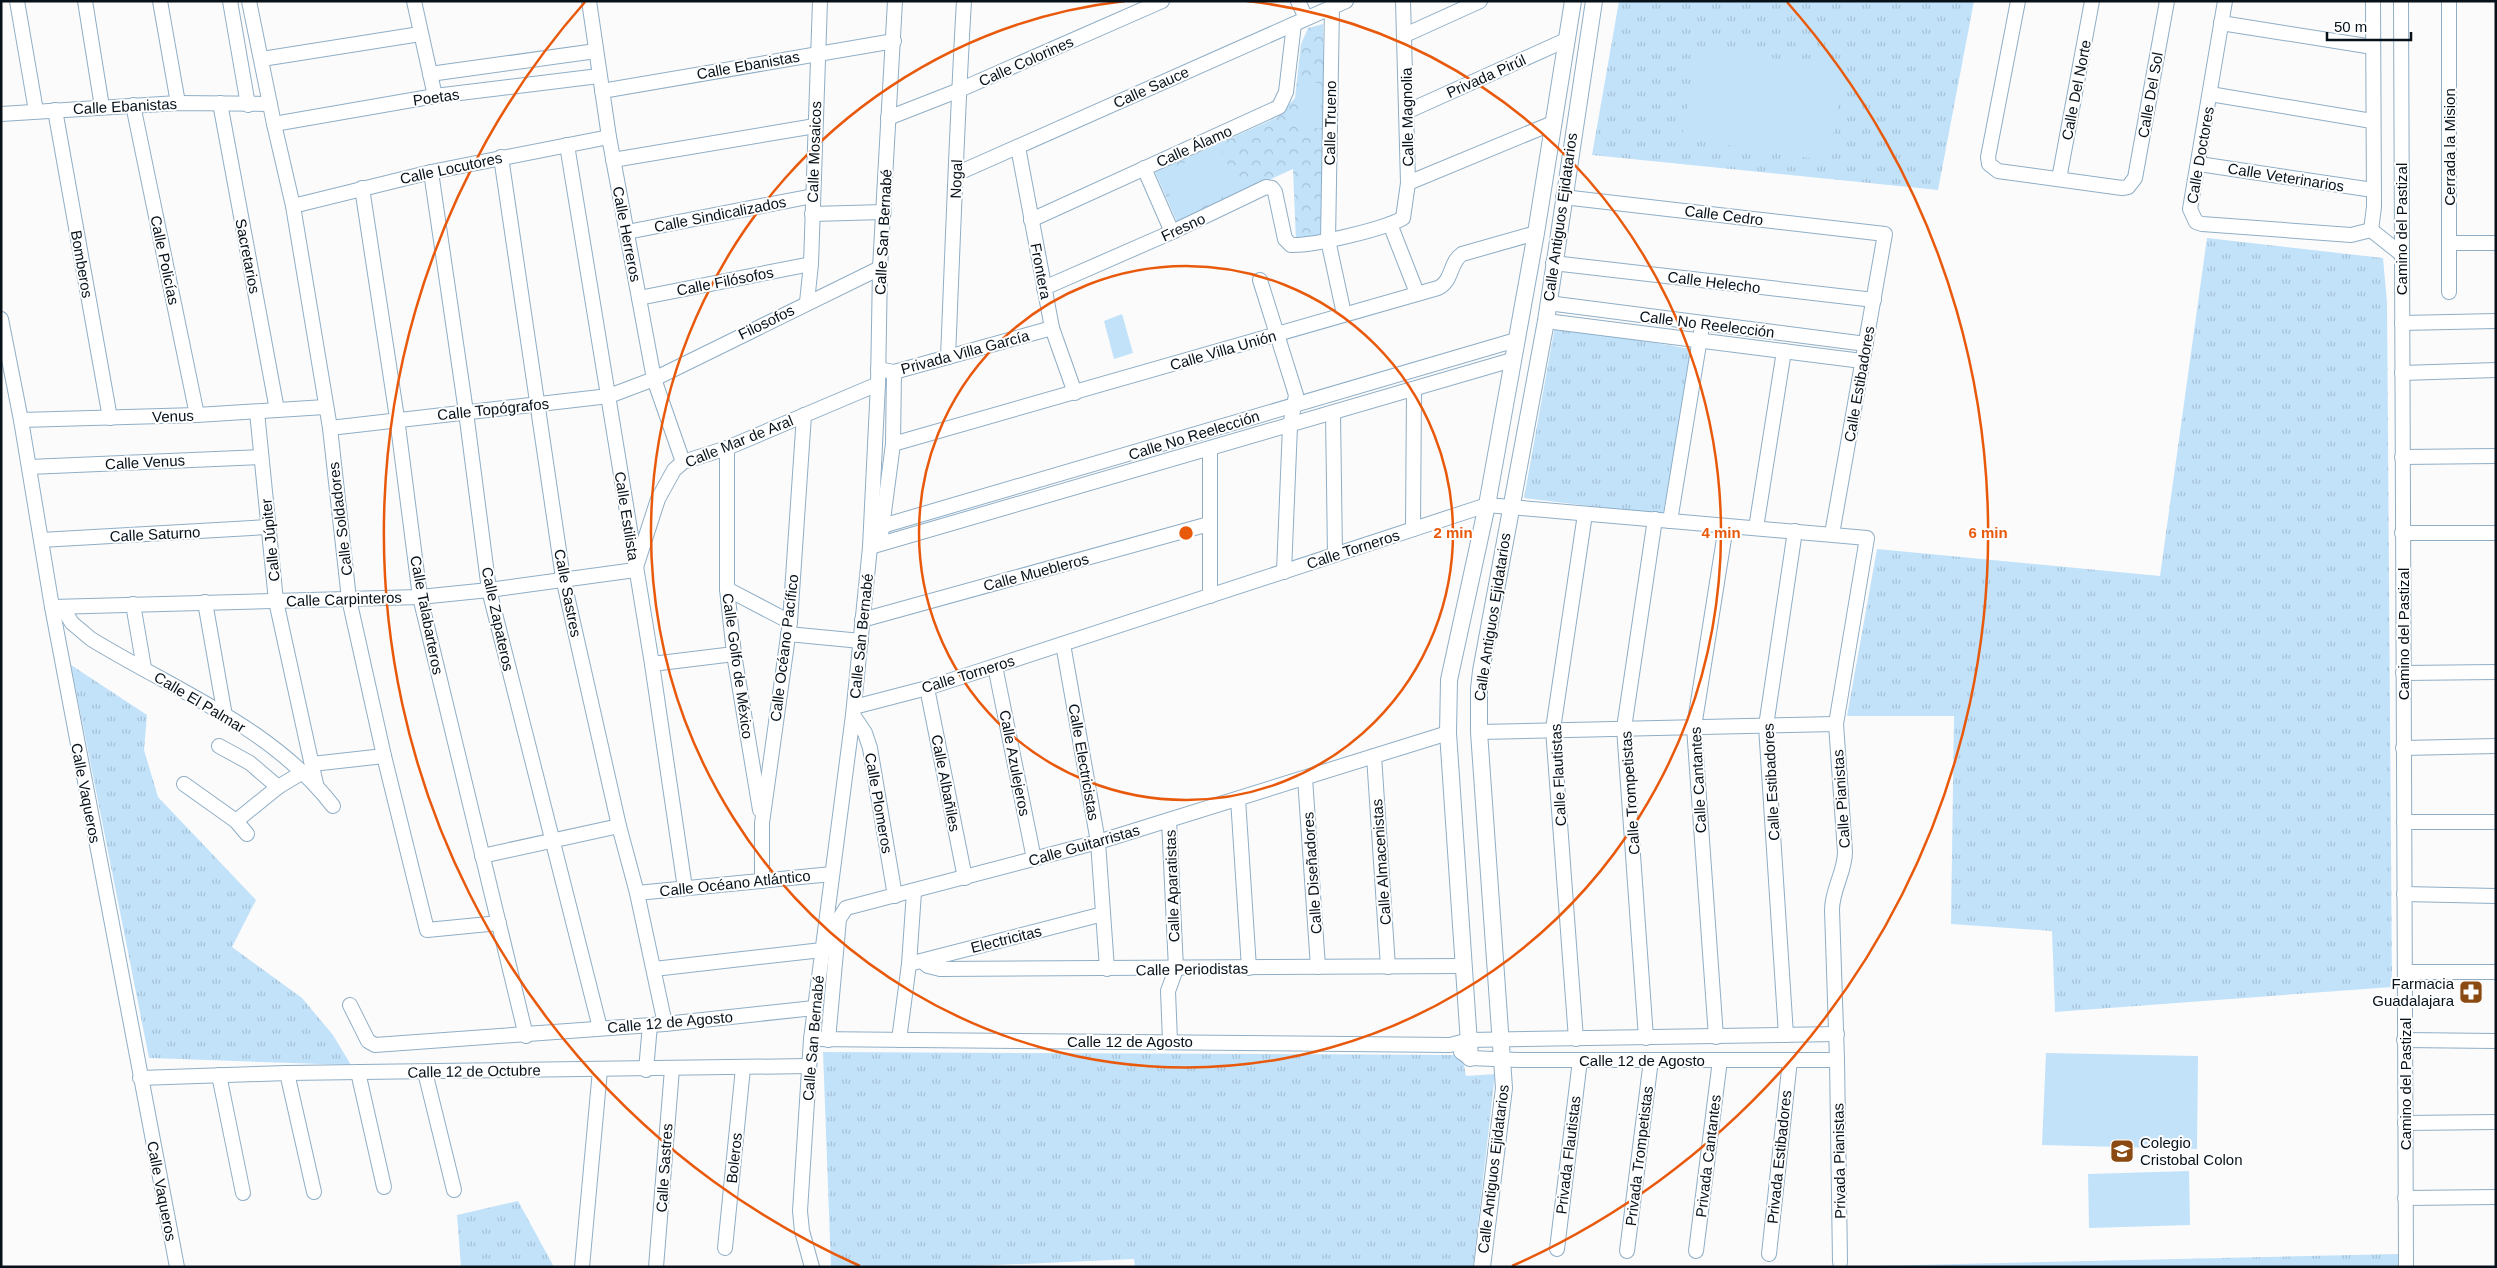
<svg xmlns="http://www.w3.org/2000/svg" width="2497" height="1268" font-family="Helvetica,sans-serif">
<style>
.grass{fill:url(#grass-tufts)}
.forest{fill:url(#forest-crowns)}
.pitch{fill:#c2e2fa}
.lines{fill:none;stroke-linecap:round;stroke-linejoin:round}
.minor-casing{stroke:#8faec6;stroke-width:16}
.tertiary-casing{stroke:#8faec6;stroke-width:18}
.minor{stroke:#fff;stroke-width:14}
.tertiary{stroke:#fff;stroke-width:16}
.ring{fill:none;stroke:#e8590c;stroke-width:2.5}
.labels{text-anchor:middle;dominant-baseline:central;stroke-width:4;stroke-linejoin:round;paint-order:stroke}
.street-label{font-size:15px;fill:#06111a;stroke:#fff}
.poi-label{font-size:15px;fill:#06111a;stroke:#fff;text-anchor:end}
.centre{fill:#e8590c;stroke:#fff;stroke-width:2.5}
.ring-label{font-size:15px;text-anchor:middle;font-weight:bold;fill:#e8590c;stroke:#fff;stroke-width:4;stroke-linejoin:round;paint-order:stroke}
</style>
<defs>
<pattern id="grass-tufts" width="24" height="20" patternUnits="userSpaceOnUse" patternTransform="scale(1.25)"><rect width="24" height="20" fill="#c2e2fa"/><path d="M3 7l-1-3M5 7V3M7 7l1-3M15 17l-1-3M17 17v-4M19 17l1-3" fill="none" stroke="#a5c1d6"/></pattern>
<pattern id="forest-crowns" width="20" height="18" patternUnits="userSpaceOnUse" patternTransform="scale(1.25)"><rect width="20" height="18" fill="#c2e2fa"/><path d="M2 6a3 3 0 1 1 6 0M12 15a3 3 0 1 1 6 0" fill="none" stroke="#a5c1d6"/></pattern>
</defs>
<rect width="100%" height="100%" fill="#fbfbfb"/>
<g class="grass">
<path d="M1619 1H1974L1938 190 1592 155Z"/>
<path d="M2207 238 2383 258 2387 302 2392 987 2055 1012 2052 931 1951 924 1954 716H1847L1877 549 2160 576Z"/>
<path d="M1555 326 1691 349 1663 515 1524 498Z"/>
<path d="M71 665 147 715 144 750 158 797 256 900 232 947 302 998 333 1035 351 1065 149 1058Z"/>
<path d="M823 1052 1462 1055 1466 1076 1495 1074 1473 1267H1135L1134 1259 950 1267H831Z"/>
<path d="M518 1201 554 1267H461L457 1215Z"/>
<path d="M2398 1254V1267H1829Z"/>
</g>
<path class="forest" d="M1323 24 1324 234 1296 242 1293 169 1177 222 1155 172 1278 117 1295 98 1301 44 1308 28Z"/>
<g class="pitch">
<path d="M1697 46 1844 70 1829 161 1682 138Z"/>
<path d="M1320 83 1321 128H1299L1298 84Z"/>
<path d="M1220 147 1239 189 1179 216 1160 174Z"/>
<path d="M1122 314 1133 353 1114 359 1104 321Z"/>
<path d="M2046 1053 2198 1056 2197 1149 2042 1145Z"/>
<path d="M2189 1171 2190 1225 2089 1228 2088 1174Z"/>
</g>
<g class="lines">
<g class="minor-casing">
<g id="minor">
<path d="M17 1 36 111"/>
<path d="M85 1 102 107"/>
<path d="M160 1 178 103"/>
<path d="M230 1 248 105"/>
<path d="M249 1 274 124 293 206 330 428 349 599 384 756 427 930 499 923"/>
<path d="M414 1 435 96"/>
<path d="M589 1 609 137 654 379 683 462"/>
<path d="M1298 1 1306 18"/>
<path d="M2018 1 1988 157 1989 164 1998 171 2122 188 2128 187 2135 178 2167 1"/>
<path d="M2225 1 2190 209 2196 222 2202 224 2351 235 2371 230"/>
<path d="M2401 1 2406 1267"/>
<path d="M2449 1V292"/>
<path d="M1332 7 1328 240 1344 314"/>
<path d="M2221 23 2373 47"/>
<path d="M1405 35 1480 1"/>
<path d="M262 59 420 34"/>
<path d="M430 74 596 51"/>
<path d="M602 91 894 41"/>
<path d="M2210 94 2372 121"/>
<path d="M220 103 277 410"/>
<path d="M133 105 197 415"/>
<path d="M55 110 110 418"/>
<path d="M1406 112 1566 40"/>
<path d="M1 114 178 103 270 104"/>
<path d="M888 118 957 91 1162 1"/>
<path d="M274 124 435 96 599 76"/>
<path d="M567 145 652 664 685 888"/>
<path d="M1018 147 1052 328 1075 393"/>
<path d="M501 157 563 578 619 826 637 893 665 1024"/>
<path d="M613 160 815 126"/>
<path d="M2199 164 2373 190"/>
<path d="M1144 168 1172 232"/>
<path d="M431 172 466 412 489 590 600 1028"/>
<path d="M956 174 1346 1"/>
<path d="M2059 179 2092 1"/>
<path d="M1408 183 1553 123"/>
<path d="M362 188 397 418 420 597 526 1036"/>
<path d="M1563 197 1885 234 1832 534"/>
<path d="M293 206 431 172 609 137"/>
<path d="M812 214 884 212"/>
<path d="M1031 220 1279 107 1286 92 1294 24"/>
<path d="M1390 224 1417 293"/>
<path d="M2371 230 2374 207 2373 1"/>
<path d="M2371 230 2400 253"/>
<path d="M627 232 813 196"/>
<path d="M2450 243H2496"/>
<path d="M1553 263 1874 300"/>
<path d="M1260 280 1296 395 1290 426 1284 572"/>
<path d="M1044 288 1172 232 1266 187 1272 188 1275 192 1285 239 1291 245C1312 246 1385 229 1403 218L1408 183 1403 1"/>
<path d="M639 298 811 264"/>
<path d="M807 302 811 264 820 1"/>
<path d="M1548 303 1866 344"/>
<path d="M1 319 21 420 52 607 177 1267"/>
<path d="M1546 321 1862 361"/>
<path d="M2402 323 2496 321"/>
<path d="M948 357C953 238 957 120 964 1"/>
<path d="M878 369 894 372 1052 328"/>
<path d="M2402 373 2496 370"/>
<path d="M257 412 276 601 316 784"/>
<path d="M1333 413 1335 555"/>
<path d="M21 420 197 415 325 407"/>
<path d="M330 428 609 396 654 379 880 268"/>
<path d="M893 444 1438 288C1453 281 1449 263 1462 254L1536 233"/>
<path d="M727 448V589L734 654 760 810"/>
<path d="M2402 457 2496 456"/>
<path d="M29 467 261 457"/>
<path d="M1670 521 1701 332"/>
<path d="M1756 528 1784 351"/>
<path d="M872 529 1516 340"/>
<path d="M1413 529 1414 389"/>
<path d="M2402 533H2496"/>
<path d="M881 535 893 444 894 372"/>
<path d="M41 540 269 527"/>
<path d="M870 547 1512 360"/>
<path d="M636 567 658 499 674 470 683 462 727 448 878 384"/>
<path d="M727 589 790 622"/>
<path d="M1210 596V449"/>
<path d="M205 602 225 716"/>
<path d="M133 604 144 668"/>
<path d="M52 607 420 597 489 590 635 570"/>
<path d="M62 607 72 623 91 639C174 690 272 727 333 806"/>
<path d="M862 620 1209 524"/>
<path d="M788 634 861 641"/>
<path d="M1063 644 1098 842 1107 969"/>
<path d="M652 664 734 654"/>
<path d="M995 666 1034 859"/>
<path d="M2403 673 2496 672"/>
<path d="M927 688 965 878"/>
<path d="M854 707 927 688 995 666 1487 505 1867 538 1836 724 1845 852C1845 872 1832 889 1832 910L1837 1060 1840 1262"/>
<path d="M853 715 865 733 870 748 895 896"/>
<path d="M1479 732 1836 724"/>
<path d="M219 746 250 763 278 787"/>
<path d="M2403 748 2496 746"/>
<path d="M1374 756 1388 967"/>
<path d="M312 764 384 756"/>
<path d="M1305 778 1318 967"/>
<path d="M184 784 236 821 247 834"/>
<path d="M1238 799 1249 968"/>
<path d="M1169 820 1176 969 1168 991 1170 1041"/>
<path d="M236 821 278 787 303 772"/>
<path d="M2404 822H2496"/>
<path d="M482 856 619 826"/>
<path d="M762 881V823L790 622 804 415"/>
<path d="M637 893 832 874"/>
<path d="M2404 894 2496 896"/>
<path d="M922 961 928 966 940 969 1464 966"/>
<path d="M909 964 1103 914"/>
<path d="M654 969 822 950"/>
<path d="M2405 972H2496"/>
<path d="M350 1005 368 1041 375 1045 665 1024 814 1008"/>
<path d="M1786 1035 1766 726 1795 531"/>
<path d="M1716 1037 1694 727 1726 526"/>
<path d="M1646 1038 1624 728 1655 519"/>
<path d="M811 1039 1450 1045 1469 1040 1837 1034"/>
<path d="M1576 1039 1553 729 1585 514"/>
<path d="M828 1040 839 919 846 908 1098 842 1448 733"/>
<path d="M899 1040 909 964 914 892"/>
<path d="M2404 1040 2496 1041"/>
<path d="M1461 1052 1470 1058 1518 1060H1837"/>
<path d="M646 1070 650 1025"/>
<path d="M358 1072 384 1187"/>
<path d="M425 1072 454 1190"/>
<path d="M287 1073 314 1192"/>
<path d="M219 1075 243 1193"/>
<path d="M140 1078 287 1073 809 1066"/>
<path d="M2405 1123 2496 1122"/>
<path d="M2405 1198 2496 1197"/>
<path d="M725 1248 743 1068"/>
<path d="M1557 1249 1580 1060"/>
<path d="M1627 1251 1651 1060"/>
<path d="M1696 1251 1720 1060"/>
<path d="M1769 1254 1790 1060"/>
<path d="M582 1267 600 1070"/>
<path d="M656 1267 672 1069"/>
<path d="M812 1267 802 1231 800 1211 811 1039 853 715 870 547 878 384 880 268 895 1"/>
</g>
</g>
<g class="tertiary-casing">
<g id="tertiary">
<path d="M1470 1058 1448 733 1449 680 1487 505 1536 233 1573 1"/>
<path d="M1482 1267 1504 1088 1479 732V689L1481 671 1546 321 1594 1"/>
</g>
</g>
<use href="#minor" class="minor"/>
<use href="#tertiary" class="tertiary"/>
</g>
<g class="ring">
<circle cx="1186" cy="533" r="267"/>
<path d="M1247 1A535 535 0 1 1 1125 1"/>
<path d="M860 1266A802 802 0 0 1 585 2M1787 2A802 802 0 0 1 1512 1266"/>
</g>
<defs>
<g id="pharmacy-square" transform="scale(1.25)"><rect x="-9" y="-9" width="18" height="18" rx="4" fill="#8a4a11" stroke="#fff"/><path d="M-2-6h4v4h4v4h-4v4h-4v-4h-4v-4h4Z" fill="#fff"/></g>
<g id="school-square" transform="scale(1.25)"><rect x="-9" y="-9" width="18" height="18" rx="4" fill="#8a4a11" stroke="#fff"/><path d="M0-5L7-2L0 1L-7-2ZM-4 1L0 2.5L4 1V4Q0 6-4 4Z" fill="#fff"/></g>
</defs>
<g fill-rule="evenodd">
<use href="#pharmacy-square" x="2471" y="992"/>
<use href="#school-square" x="2122" y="1151"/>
</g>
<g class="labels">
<g class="street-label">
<text transform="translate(1026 61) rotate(-24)">Calle Colorines</text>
<text transform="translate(748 65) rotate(-10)">Calle Ebanistas</text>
<text transform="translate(1486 76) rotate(-24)">Privada Pirúl</text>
<text transform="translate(1151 87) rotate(-24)">Calle Sauce</text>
<text transform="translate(2076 90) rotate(-79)">Calle Del Norte</text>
<text transform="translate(2150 95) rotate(-80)">Calle Del Sol</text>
<text transform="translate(436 97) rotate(-8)">Poetas</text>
<text transform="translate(125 106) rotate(-3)">Calle Ebanistas</text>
<text transform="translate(1407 117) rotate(-91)">Calle Magnolia</text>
<text transform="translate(1330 123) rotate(-89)">Calle Trueno</text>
<text transform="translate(1194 146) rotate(-24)">Calle Álamo</text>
<text transform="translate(2449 147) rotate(-90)">Cerrada la Mision</text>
<text transform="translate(814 152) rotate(-88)">Calle Mosaicos</text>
<text transform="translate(2200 155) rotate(-80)">Calle Doctores</text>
<text transform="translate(451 168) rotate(-12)">Calle Locutores</text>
<text transform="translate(2286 177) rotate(9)">Calle Veterinarios</text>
<text transform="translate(956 179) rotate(-88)">Nogal</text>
<text transform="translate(720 214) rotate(-11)">Calle Sindicalizados</text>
<text transform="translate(1724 215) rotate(7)">Calle Cedro</text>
<text transform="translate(1560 217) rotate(-82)">Calle Antiguos Ejidatarios</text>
<text transform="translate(1183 227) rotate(-25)">Fresno</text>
<text transform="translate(2401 229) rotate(-90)">Camino del Pastizal</text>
<text transform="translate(883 232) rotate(-87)">Calle San Bernabé</text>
<text transform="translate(627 234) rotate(79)">Calle Herreros</text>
<text transform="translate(248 256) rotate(79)">Sacretarios</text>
<text transform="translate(165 260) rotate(78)">Calle Policías</text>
<text transform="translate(82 264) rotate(80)">Bomberos</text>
<text transform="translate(1041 271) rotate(79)">Frontera</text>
<text transform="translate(725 281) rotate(-11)">Calle Filósofos</text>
<text transform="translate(1714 282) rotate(7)">Calle Helecho</text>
<text transform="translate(766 322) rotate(-26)">Filosofos</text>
<text transform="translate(1707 324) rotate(7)">Calle No Reelección</text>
<text transform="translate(1223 350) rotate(-16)">Calle Villa Unión</text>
<text transform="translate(965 352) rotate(-15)">Privada Villa García</text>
<text transform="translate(1859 384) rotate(-80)">Calle Estibadores</text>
<text transform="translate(493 409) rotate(-6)">Calle Topógrafos</text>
<text transform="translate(173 416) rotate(-2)">Venus</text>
<text transform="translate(1194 435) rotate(-17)">Calle No Reelección</text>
<text transform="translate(739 441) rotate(-22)">Calle Mar de Aral</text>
<text transform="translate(145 462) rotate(-3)">Calle Venus</text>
<text transform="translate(627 516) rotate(81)">Calle Estilista</text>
<text transform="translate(340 519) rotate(-97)">Calle Soldadores</text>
<text transform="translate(155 534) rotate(-3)">Calle Saturno</text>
<text transform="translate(270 540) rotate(-96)">Calle Júpiter</text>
<text transform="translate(1353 549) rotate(-18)">Calle Torneros</text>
<text transform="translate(1036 572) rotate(-15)">Calle Muebleros</text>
<text transform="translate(568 593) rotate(79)">Calle Sastres</text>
<text transform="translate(344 599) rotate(-2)">Calle Carpinteros</text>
<text transform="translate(427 615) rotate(79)">Calle Talabarteros</text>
<text transform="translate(1492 617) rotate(-81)">Calle Antiguos Ejidatarios</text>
<text transform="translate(498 619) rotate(78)">Calle Zapateros</text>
<text transform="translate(2403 634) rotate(-90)">Camino del Pastizal</text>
<text transform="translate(861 636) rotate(-84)">Calle San Bernabé</text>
<text transform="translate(784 648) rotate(-83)">Calle Océano Pacífico</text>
<text transform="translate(738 666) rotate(82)">Calle Golfo de México</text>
<text transform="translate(968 674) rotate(-17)">Calle Torneros</text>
<text transform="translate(200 702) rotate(31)">Calle El Palmar</text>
<text transform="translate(1084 762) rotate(80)">Calle Electricistas</text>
<text transform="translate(1015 763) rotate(79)">Calle Azulejeros</text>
<text transform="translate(1558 775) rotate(-93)">Calle Flautistas</text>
<text transform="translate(1698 780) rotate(-93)">Calle Cantantes</text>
<text transform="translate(1771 782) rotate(-93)">Calle Estibadores</text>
<text transform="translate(946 783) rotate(79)">Calle Albañiles</text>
<text transform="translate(86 793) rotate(79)">Calle Vaqueros</text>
<text transform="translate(1630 793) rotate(-94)">Calle Trompetistas</text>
<text transform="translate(1841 799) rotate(-94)">Calle Pianistas</text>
<text transform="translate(879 803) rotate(80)">Calle Plomeros</text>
<text transform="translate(1084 845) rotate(-16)">Calle Guitarristas</text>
<text transform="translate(1381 862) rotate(-94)">Calle Almacenistas</text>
<text transform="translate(1312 873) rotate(-94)">Calle Diseñadores</text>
<text transform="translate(735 883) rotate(-6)">Calle Océano Atlántico</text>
<text transform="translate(1172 886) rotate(-92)">Calle Aparatistas</text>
<text transform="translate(1006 939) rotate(-14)">Electricitas</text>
<text transform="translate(1192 969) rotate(-1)">Calle Periodistas</text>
<text transform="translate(670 1022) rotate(-5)">Calle 12 de Agosto</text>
<text transform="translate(813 1038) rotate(-85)">Calle San Bernabé</text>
<text x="1130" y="1041">Calle 12 de Agosto</text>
<text x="1642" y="1060">Calle 12 de Agosto</text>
<text transform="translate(474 1071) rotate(-1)">Calle 12 de Octubre</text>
<text transform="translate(2405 1084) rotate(-90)">Camino del Pastizal</text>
<text transform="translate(1568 1155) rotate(-83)">Privada Flautistas</text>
<text transform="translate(1639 1156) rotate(-83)">Privada Trompetistas</text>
<text transform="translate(1708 1156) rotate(-83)">Privada Cantantes</text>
<text transform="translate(1779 1157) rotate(-84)">Privada Estibadores</text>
<text transform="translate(734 1158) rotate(-84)">Boleros</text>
<text transform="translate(1839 1161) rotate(-91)">Privada Pianistas</text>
<text transform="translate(664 1168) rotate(-86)">Calle Sastres</text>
<text transform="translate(1493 1169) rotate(-83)">Calle Antiguos Ejidatarios</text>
<text transform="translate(162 1191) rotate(79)">Calle Vaqueros</text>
</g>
<g class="poi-label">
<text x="2454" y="983">Farmacia<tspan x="2454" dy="17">Guadalajara</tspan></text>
<text x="2140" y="1142" text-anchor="start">Colegio<tspan x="2140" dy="17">Cristobal Colon</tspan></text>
</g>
</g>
<circle cx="1186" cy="533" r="8" class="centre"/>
<g class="ring-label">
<text x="1453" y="538">2 min</text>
<text x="1721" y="538">4 min</text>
<text x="1988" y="538">6 min</text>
</g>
<rect width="2497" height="1268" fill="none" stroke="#06111a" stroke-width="5"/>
<path d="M2327 32v8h84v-8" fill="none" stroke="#06111a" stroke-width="2.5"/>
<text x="2334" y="32" font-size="15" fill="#06111a" stroke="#ffffff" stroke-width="4" paint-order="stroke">50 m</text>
</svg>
